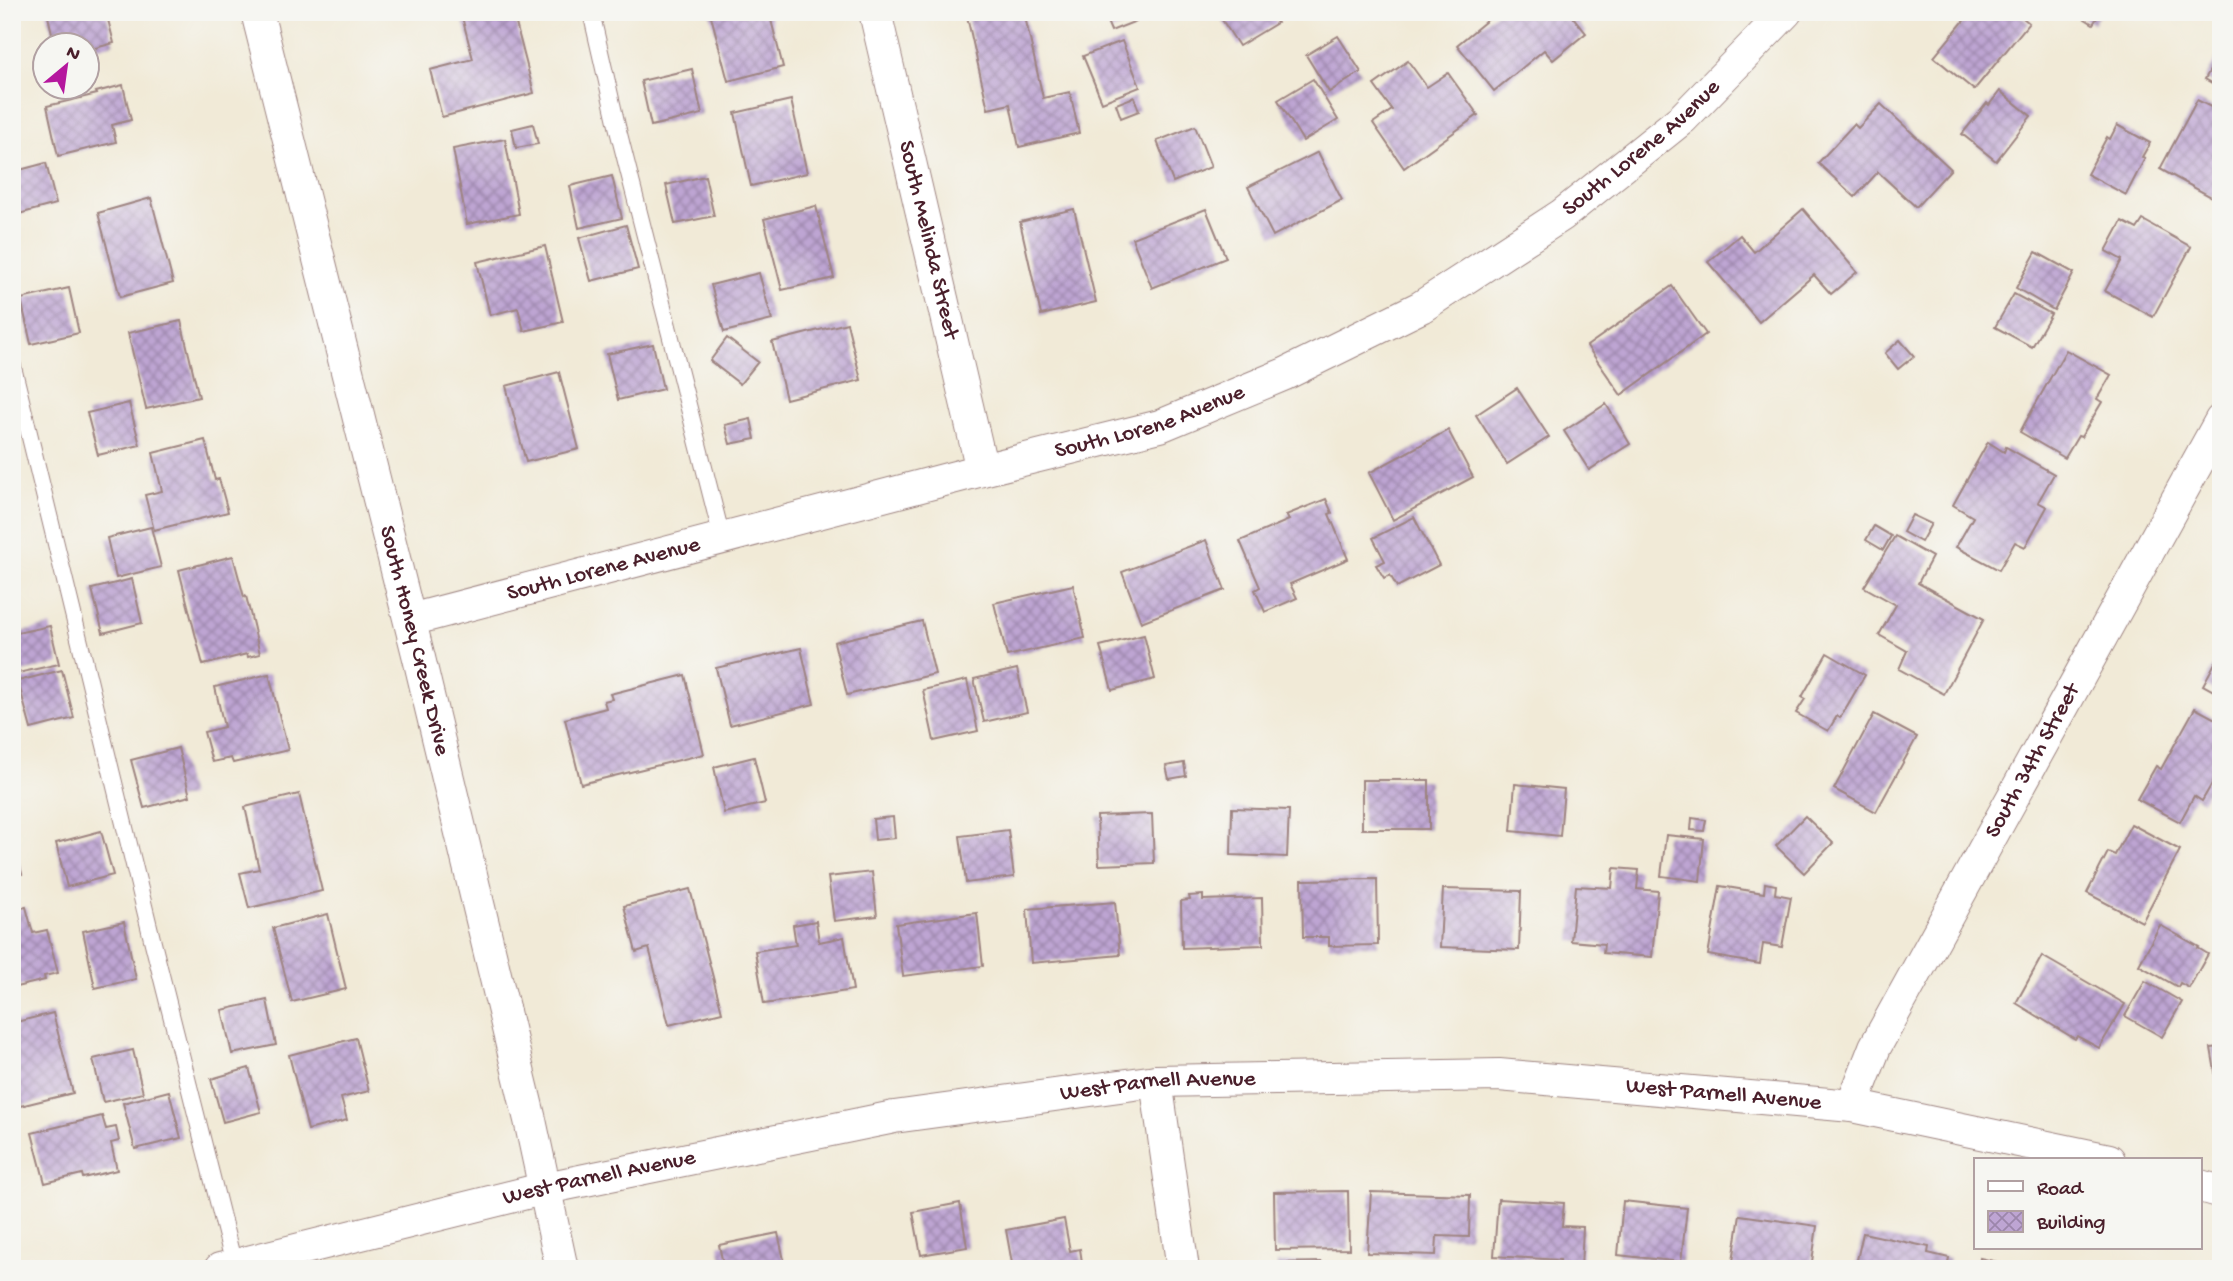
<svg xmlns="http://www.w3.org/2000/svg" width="2233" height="1281" font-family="'Gochi Hand',sans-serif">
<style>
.building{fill:url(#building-cross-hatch)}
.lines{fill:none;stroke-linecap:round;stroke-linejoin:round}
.lane-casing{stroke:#9e8481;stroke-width:18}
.street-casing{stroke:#9e8481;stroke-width:34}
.lane{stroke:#fff;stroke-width:16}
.street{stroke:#fff;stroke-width:32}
.labels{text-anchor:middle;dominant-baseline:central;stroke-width:7;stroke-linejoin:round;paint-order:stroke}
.street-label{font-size:23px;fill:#4a1f2b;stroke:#f6f6f2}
</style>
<defs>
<pattern id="building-cross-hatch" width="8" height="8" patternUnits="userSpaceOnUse" patternTransform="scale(1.75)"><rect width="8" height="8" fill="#bea5d3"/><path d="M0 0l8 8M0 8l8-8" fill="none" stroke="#9c86ab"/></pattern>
</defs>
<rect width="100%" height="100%" fill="#f6f6f2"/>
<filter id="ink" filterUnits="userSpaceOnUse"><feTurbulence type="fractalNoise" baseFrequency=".0143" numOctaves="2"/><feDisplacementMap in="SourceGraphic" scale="14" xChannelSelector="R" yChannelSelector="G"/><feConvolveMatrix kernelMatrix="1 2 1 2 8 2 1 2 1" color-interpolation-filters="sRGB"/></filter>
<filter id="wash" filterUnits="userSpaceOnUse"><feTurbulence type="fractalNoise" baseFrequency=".00686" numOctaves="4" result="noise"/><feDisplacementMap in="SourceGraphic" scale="28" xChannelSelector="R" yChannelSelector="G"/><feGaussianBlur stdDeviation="1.57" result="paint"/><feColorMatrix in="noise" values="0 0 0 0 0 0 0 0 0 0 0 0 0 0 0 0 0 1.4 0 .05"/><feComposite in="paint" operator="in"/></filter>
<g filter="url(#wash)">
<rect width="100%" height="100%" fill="#f1ead7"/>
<g id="blocks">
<g class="building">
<path d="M47 12H106L114 43 88 50V46H55Z"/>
<path d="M479 12H513L534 93 442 117 430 70 473 59 462 17Z"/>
<path d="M710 12H769L783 67 728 81Z"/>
<path d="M966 12H1024L1043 98 1070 92 1079 133 1019 147 1010 104 988 109Z"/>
<path d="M1103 12H1159L1111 31Z"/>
<path d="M1217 12H1270L1277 23 1239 46Z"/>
<path d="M1497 12H1569L1586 33 1553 60 1544 50 1494 91 1457 45Z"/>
<path d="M1971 12H2016L2029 23 1974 90 1934 57Z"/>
<path d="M2074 12H2101L2093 24Z"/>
<path d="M1338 36 1361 72 1329 92 1306 55Z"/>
<path d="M1122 41 1140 87 1102 102 1083 56Z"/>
<path d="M2221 50V88L2205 79Z"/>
<path d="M1408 61 1427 87 1448 73 1478 115 1404 168 1373 123 1392 110 1374 85Z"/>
<path d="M692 69 702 114 651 126 641 81Z"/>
<path d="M1313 79 1338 120 1303 141 1278 100Z"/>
<path d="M123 85 131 120 112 125 116 142 58 156 47 106 97 94 96 92Z"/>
<path d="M2000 91 2031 116 1996 161 1962 134 1987 103 1989 105Z"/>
<path d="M1134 97 1139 111 1121 118 1116 104Z"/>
<path d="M791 100 807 173 751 186 735 113Z"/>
<path d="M2197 100 2221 112V184L2213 198 2160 169Z"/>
<path d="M1881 104 1951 169 1916 207 1878 172 1855 197 1818 163 1854 124 1858 128Z"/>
<path d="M533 124 538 144 516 148 512 129Z"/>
<path d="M2117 125 2150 143 2142 157 2145 158 2126 195 2087 174 2107 137 2110 139Z"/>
<path d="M1195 126 1211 167 1173 182 1157 141Z"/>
<path d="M505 139 519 214 467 224 453 149Z"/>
<path d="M1318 152 1342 200 1273 236 1248 187Z"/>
<path d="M46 163 56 204 15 215 12 206V172Z"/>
<path d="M612 176 622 218 579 228 570 186Z"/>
<path d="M705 176 714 216 675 224 666 185Z"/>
<path d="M151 198 173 283 120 297 98 213Z"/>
<path d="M816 206 834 278 782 290 764 219Z"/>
<path d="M1074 209 1096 302 1041 315 1020 222Z"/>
<path d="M1206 209 1226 258 1152 288 1132 238Z"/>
<path d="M1803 209 1857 272 1831 294 1814 275 1759 322 1708 262 1740 235 1754 252Z"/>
<path d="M2143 220 2191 247 2153 317 2105 291 2122 260 2106 251 2122 221 2137 229Z"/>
<path d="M626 225 638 269 591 281 579 238Z"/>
<path d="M545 246 563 322 524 331 518 308 490 315 477 262Z"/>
<path d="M2036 252 2074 273 2054 310 2016 288Z"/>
<path d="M759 273 772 320 724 332 711 285Z"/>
<path d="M1672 286 1706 334 1621 395 1587 346Z"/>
<path d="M69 288 79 333 31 344 21 299Z"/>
<path d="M2014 294 2051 314 2032 347 1995 327Z"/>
<path d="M181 321 199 397 146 409 128 333Z"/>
<path d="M847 323 861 380 786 399 772 342Z"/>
<path d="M727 338 758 362 740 384 710 361Z"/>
<path d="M1900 340 1914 356 1898 369 1885 353Z"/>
<path d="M653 344 663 389 618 400 607 354Z"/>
<path d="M2066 350 2111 375 2097 399 2102 402 2081 437 2078 436 2065 458 2020 432Z"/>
<path d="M559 372 579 449 526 462 506 386Z"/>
<path d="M1517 388 1549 437 1507 464 1476 415Z"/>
<path d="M129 403 140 445 98 455 87 413Z"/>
<path d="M1606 404 1630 444 1589 470 1564 431Z"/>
<path d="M751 419 755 439 730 444 725 425Z"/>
<path d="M1448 430 1473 477 1393 520 1369 473Z"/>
<path d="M205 440 215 480 219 479 228 512 154 530 145 495 162 491 153 453Z"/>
<path d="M1988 442 2004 452 2006 447 2054 474 2038 502 2047 507 2025 547 2015 542 1999 570 1956 547 1973 517 1953 505Z"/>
<path d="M1326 499 1332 513 1329 514 1348 559 1290 584 1297 598 1265 612 1255 590 1260 587 1240 541 1289 520 1286 515Z"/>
<path d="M1912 515 1931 524 1921 542 1903 532Z"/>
<path d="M1414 517 1439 565 1397 587 1390 575 1384 578 1376 565 1385 561 1373 538Z"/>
<path d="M1874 526 1891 536 1883 550 1866 540Z"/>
<path d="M151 527 161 567 116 578 107 538Z"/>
<path d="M1895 536 1932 557 1918 583 1984 619 1944 694 1899 669 1907 651 1879 635 1896 605 1864 587Z"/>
<path d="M1206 540 1225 590 1141 622 1122 572Z"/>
<path d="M233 556 244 597 246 596 260 654 248 657 247 654 203 665 179 570Z"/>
<path d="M132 579 142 623 103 633 92 589Z"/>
<path d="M1073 585 1085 638 1007 656 994 603Z"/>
<path d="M922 621 935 674 847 695 834 642Z"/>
<path d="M50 626 59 664 18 673 12 645V634Z"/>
<path d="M1144 635 1155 679 1112 690 1100 646Z"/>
<path d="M801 648 814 704 730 725 716 668Z"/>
<path d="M2221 652V695L2203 685Z"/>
<path d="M1827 653 1865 675 1840 718 1837 716 1828 731 1796 713 1805 699 1802 697Z"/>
<path d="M1017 669 1027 712 984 722 974 679Z"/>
<path d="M62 670 74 718 31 729 18 681Z"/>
<path d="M269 674 288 750 233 763 231 758 212 762 204 732 224 727 215 687Z"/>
<path d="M685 675 704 754 581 784 565 719 606 708 604 701 612 699 610 694Z"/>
<path d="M967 680 978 731 934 741 923 690Z"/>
<path d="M2195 708 2221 722V768L2202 801 2194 796 2180 822 2137 799 2156 766 2161 769Z"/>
<path d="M1874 714 1917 737 1876 812 1834 789Z"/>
<path d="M178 748 190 796 144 808 131 760Z"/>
<path d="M754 757 765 803 724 813 714 767Z"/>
<path d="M1184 763 1186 776 1169 779 1166 766Z"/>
<rect x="1362" y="780" width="67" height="49"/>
<path d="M1515 784 1564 789 1560 836 1511 831Z"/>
<path d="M299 794 322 891 249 908 240 873 259 869 245 807Z"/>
<path d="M1232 808 1289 810 1287 857 1231 855Z"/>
<path d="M1152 814 1154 863 1099 865 1097 816Z"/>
<path d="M1805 816 1833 843 1804 873 1776 846Z"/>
<path d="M893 817 895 838 875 840 873 819Z"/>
<path d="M1692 818 1706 820 1704 831 1691 830Z"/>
<path d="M2131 824 2180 850 2142 922 2087 893 2108 852 2115 855Z"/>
<path d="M1008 830 1014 877 966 883 960 836Z"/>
<path d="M101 831 113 875 67 887 56 843Z"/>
<path d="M1666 835 1704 839 1700 881 1661 876Z"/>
<path d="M13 840 22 874 12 876V841Z"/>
<path d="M1614 868 1639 870 1637 889 1658 891 1652 957 1603 953 1604 944 1571 941 1576 886 1612 888Z"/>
<path d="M872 872 877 916 834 921 828 877Z"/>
<path d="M1377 879 1378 945 1329 946V937H1303L1302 880Z"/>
<path d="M1765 883 1776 885 1775 894 1791 897 1782 947 1763 944 1760 964 1708 955 1720 886 1764 893Z"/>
<path d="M690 889 722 1012 669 1025 649 948 636 952 624 906Z"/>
<path d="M1443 889 1521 891 1519 950 1440 947Z"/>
<path d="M1203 895V900L1262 898 1263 945 1182 948 1181 901 1190 900 1189 896Z"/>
<path d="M1115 902 1120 955 1031 963 1027 909Z"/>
<path d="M26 907 33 933 47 930 58 973 44 976 45 980 12 988V910Z"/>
<path d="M977 913 983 966 903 976 896 924Z"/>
<path d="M328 914 346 989 292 1002 273 928Z"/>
<path d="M816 921 819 942 844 937 853 990 764 1004 755 951 796 945 793 925Z"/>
<path d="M124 922 136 979 95 988 83 931Z"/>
<path d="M2160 925 2199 947 2198 948 2208 954 2189 988 2180 983 2178 987 2139 965Z"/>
<path d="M2042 956 2125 1004 2099 1048 2077 1036 2075 1039 2016 1003Z"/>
<path d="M2145 981 2182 1002 2162 1037 2125 1016Z"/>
<path d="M267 1000 276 1045 232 1054 222 1010Z"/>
<path d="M53 1013 73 1093 20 1106 12 1073V1023Z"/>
<path d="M356 1038 369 1091 341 1098 347 1120 308 1130 289 1055Z"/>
<path d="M2221 1047V1089H2218L2211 1048Z"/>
<path d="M133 1050 143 1093 103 1102 93 1059Z"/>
<path d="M249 1068 261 1112 223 1122 211 1079Z"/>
<path d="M169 1091 181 1138 135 1149 123 1103Z"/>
<path d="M102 1116 106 1129 116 1127 119 1141 111 1143 117 1170 83 1178 82 1174 45 1183 32 1133Z"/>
<path d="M1348 1191 1349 1249 1275 1250 1274 1192Z"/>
<path d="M1371 1192 1470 1195 1469 1237 1437 1236 1436 1255 1367 1253Z"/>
<path d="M1498 1199 1564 1203 1562 1226 1583 1227 1581 1269H1560V1260L1494 1256Z"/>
<path d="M1623 1201 1687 1208 1681 1262 1618 1255Z"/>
<path d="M960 1203 967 1247 921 1255 913 1212Z"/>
<path d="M1740 1215 1817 1226 1811 1269 1732 1268Z"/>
<path d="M1064 1219 1070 1251 1080 1249 1083 1269H1013L1006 1230Z"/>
<path d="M778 1233 786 1269H724L719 1245Z"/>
<path d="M1863 1233 1929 1247 1928 1253 1949 1258 1947 1269H1855Z"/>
<path d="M1980 1258 2023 1268V1269H1978Z"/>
<path d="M1322 1262V1269H1277V1263Z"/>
</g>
</g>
</g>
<g filter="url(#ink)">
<use href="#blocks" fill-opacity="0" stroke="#9e8481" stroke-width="2"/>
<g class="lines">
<g class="lane-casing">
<g id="lane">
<path d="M591 12 618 130 722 538"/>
<path d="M12 363 153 943 235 1269"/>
</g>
</g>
<g class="street-casing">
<g id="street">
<path id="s1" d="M257 12 419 658 530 1120 562 1269"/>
<path id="s2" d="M875 12 982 470"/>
<path id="s3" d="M410 620 982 470 1160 426 1285 374 1421 307 1562 215 1683 118 1786 12"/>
<path d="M1156 1081 1183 1269"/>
<path id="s4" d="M1852 1106 1875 1047 2221 420"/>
<path d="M2200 1186 2221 1192"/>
<path id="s5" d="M220 1269 546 1188 894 1117 1156 1081 1499 1075 1852 1106 2109 1160"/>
</g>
</g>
<use href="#lane" class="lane"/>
<use href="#street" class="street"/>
</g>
</g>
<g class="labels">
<g class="street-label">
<text stroke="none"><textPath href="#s3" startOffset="1334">South Lorene Avenue</textPath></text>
<text stroke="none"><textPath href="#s2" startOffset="234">South Melinda Street</textPath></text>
<text stroke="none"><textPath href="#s3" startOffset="766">South Lorene Avenue</textPath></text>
<text stroke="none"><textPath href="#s3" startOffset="200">South Lorene Avenue</textPath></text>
<text stroke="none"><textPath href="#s1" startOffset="648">South Honey Creek Drive</textPath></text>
<text stroke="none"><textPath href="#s4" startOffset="390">South 34th Street</textPath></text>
<text stroke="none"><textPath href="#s5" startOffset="957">West Parnell Avenue</textPath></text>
<text stroke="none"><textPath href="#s5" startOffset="1524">West Parnell Avenue</textPath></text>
<text stroke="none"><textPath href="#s5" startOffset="390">West Parnell Avenue</textPath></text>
</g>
</g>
<rect width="2233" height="1281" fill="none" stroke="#f6f6f2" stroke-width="42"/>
<rect x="1974" y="1158" width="228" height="91" fill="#f6f6f2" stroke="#b1a0a2" stroke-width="2"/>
<rect x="1988" y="1181" width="35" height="10" fill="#ffffff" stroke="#b1a0a2" stroke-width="2"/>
<text x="2037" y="1194" font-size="21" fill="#4a1f2b">Road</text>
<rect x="1988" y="1211" width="35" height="21" fill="url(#building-cross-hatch)" stroke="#b1a0a2" stroke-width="2"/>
<text x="2037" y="1228" font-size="21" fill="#4a1f2b">Building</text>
<g transform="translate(66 66) rotate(29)"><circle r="33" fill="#f6f6f2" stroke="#b1a0a2" stroke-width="2"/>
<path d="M0-5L12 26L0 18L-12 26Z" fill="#b5179e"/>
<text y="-10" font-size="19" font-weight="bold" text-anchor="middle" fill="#4a1f2b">N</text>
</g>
</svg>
